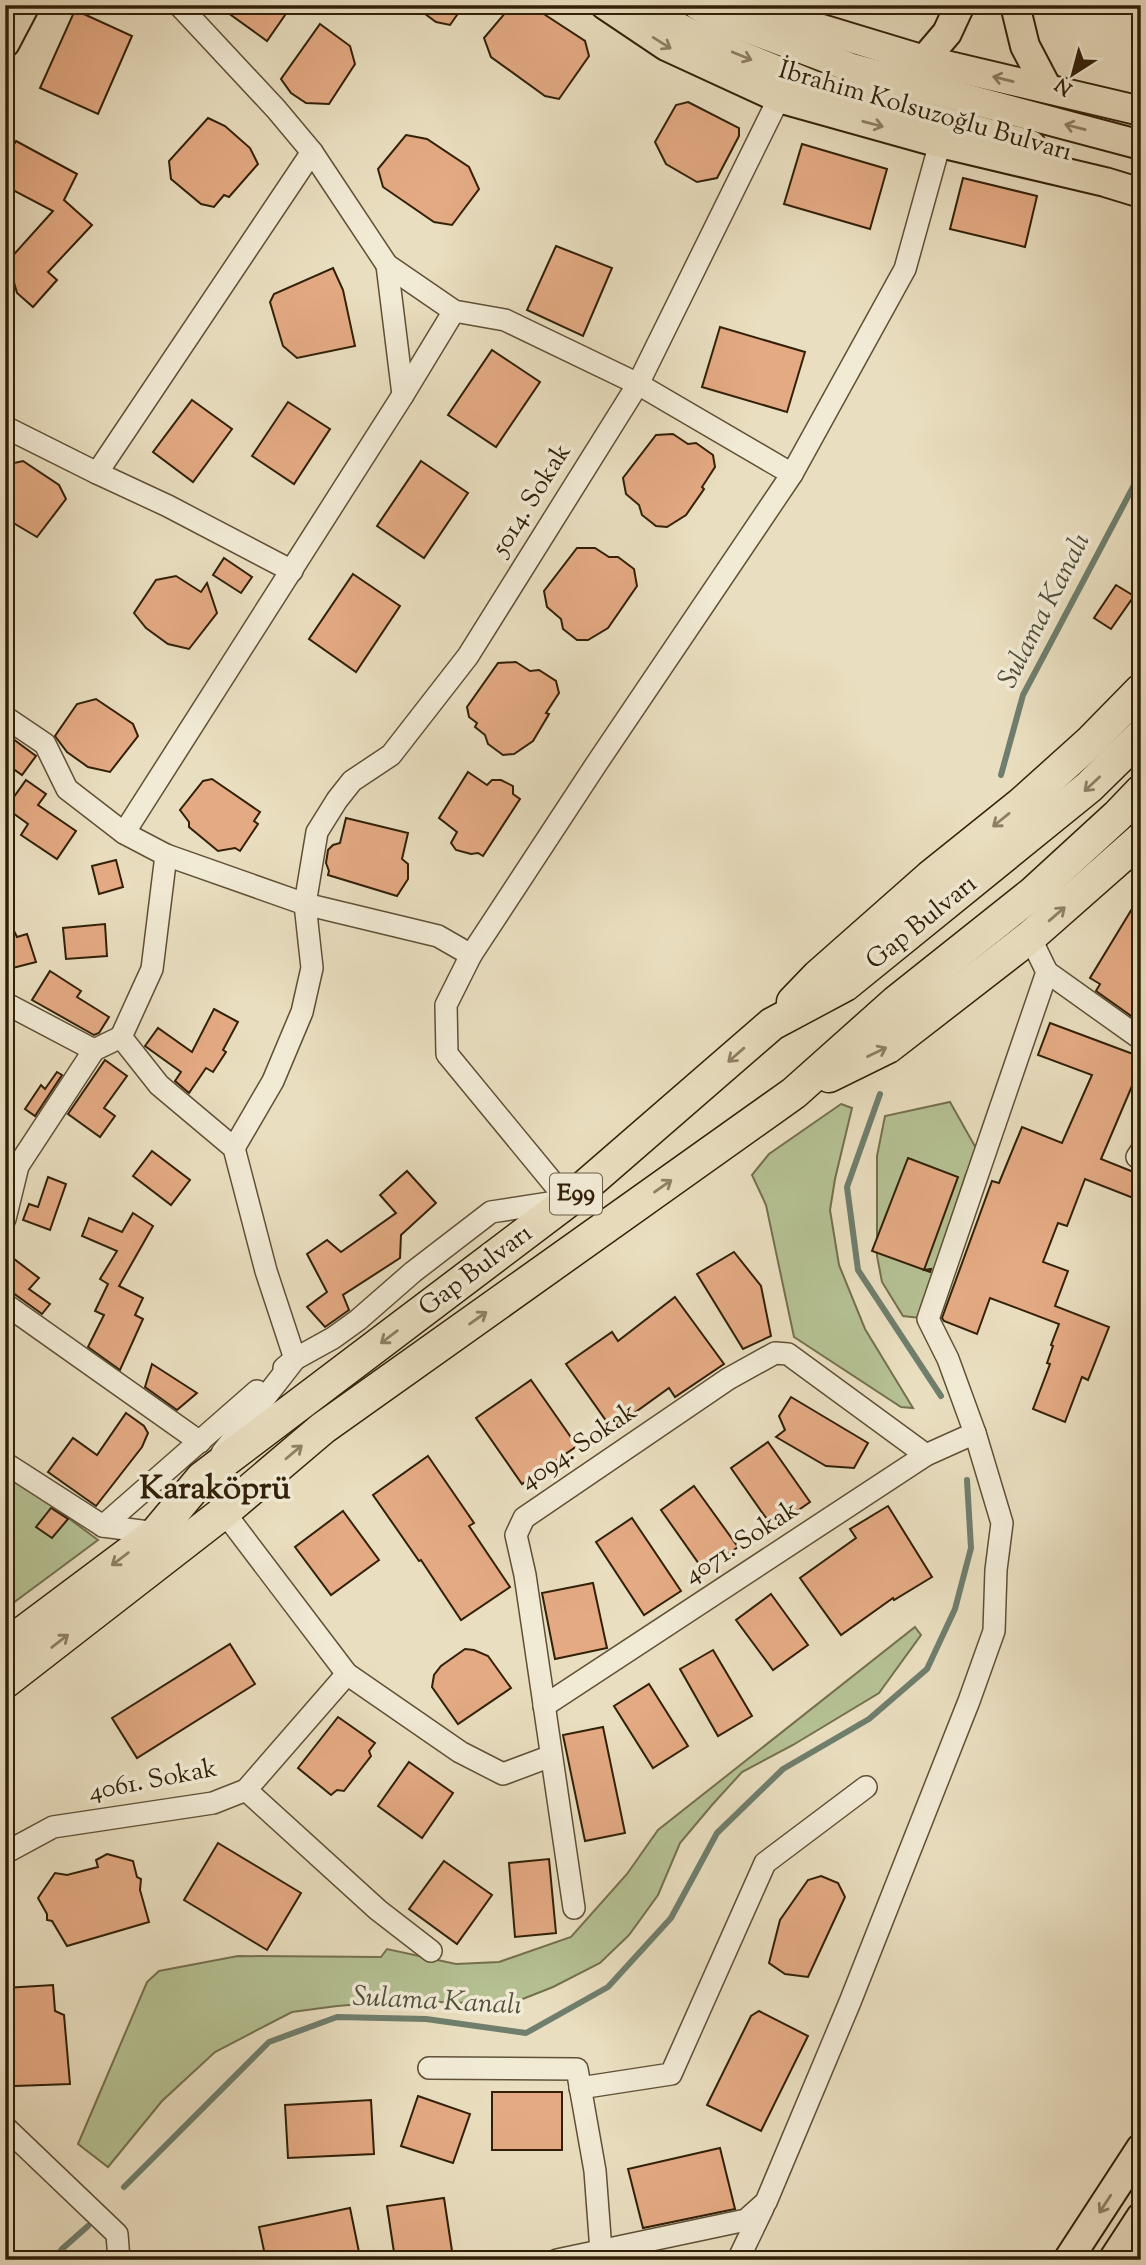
<svg xmlns="http://www.w3.org/2000/svg" width="1146" height="2265" font-family="'Sorts Mill Goudy',serif">
<style>
.green{fill:#b5c193;stroke:#74704e;stroke-width:2}
.lines{fill:none;stroke-linecap:round;stroke-linejoin:round}
.stream{stroke:#6f7e6d;stroke-width:6}
.building{fill:#e4aa83;stroke:#322008;stroke-width:2}
.minor-casing{stroke:#605036;stroke-width:24}
.major-casing{stroke:#322008;stroke-width:32}
.highway-casing{stroke:#322008;stroke-width:35}
.minor{stroke:#f1ead5;stroke-width:21}
.major{stroke:#e9debf;stroke-width:28}
.highway{stroke:#e9debf;stroke-width:32}
.oneway{stroke:#8e7f64}
.labels{text-anchor:middle;dominant-baseline:central;stroke-width:7;stroke-linejoin:round;paint-order:stroke}
.shield{fill:#f1ead5;stroke:#6b5d46;stroke-width:2}
.shield-label{font-size:24px;font-weight:bold;fill:#322008}
.street-label{font-size:26px;fill:#322008;stroke:#f1ead5}
.water-label{font-size:28px;font-style:italic;fill:#504f3a;stroke:#f1ead5}
.district-label{font-size:33px;font-weight:bold;fill:#322008;stroke:#f1ead5}
</style>
<rect width="100%" height="100%" fill="#e9debf"/>
<filter id="stains"><feTurbulence type="fractalNoise" baseFrequency=".00286" numOctaves="4"/><feColorMatrix values="0 0 0 0 .2 0 0 0 0 .09 0 0 0 0 .02 0 0 0 .5 -.17"/></filter>
<radialGradient id="worn" r=".72"><stop offset=".6" stop-color="#630" stop-opacity="0"/><stop offset="1" stop-color="#630" stop-opacity=".3"/></radialGradient>
<g class="green">
<path d="M950 1102 981 1157 973 1173 966 1174 920 1318 903 1316 882 1282 877 1256V1156L885 1116Z"/>
<path d="M841 1104 852 1108 835 1179 830 1210 839 1265 865 1329 913 1408 901 1407 794 1337 766 1205 752 1175 769 1154Z"/>
<path d="M5 1471 98 1540 5 1609Z"/>
<path d="M915 1627 921 1635 879 1693 793 1745 742 1772 712 1805 680 1843 658 1895 629 1935 600 1963 553 1987 510 2004 401 2001 337 2006 292 2012 215 2052 162 2101 108 2167 78 2144 147 1982 159 1971 238 1956 381 1957 387 1949 456 1964 499 1962 571 1937 627 1874 658 1830Z"/>
</g>
<g class="lines">
<g class="stream">
<path d="M1001 775 1023 695 1141 472"/>
<path d="M880 1094 847 1187 858 1270 941 1396"/>
<path d="M124 2187 269 2042 337 2017 426 2019 526 2033 608 1987 671 1918 717 1833 783 1769 869 1719 927 1669 955 1609 971 1548 967 1480"/>
<path d="M54 2260 62 2249 88 2226"/>
</g>
</g>
<g class="building">
<path d="M217 5H292L267 41Z"/>
<path d="M413 5H464L450 25 436 22Z"/>
<path d="M530 5 585 41 589 56 559 99 545 96 491 57 484 38 511 6Z"/>
<path d="M75 10 132 36 98 114 40 88Z"/>
<path d="M320 24 350 46 355 64 329 104 306 103 291 93 281 79Z"/>
<path d="M688 102 739 128V136L717 178 697 182 666 164 655 142 676 105Z"/>
<path d="M208 118 225 126 250 148 258 164 229 197 224 195 214 207 201 204 171 179 169 161Z"/>
<path d="M406 135 427 139 469 167 479 189 452 225 434 222 383 187 378 169Z"/>
<path d="M16 141 77 174 64 200 92 225 48 272 57 280 33 307 17 293 8 261 53 211 5 186V160Z"/>
<path d="M802 144 887 169 870 229 784 204Z"/>
<path d="M963 178 1037 196 1025 247 950 229Z"/>
<path d="M556 246 612 268 583 336 527 310Z"/>
<path d="M333 268 343 290 355 346 297 358 283 346 270 302 274 294Z"/>
<path d="M720 327 805 352 787 412 702 387Z"/>
<path d="M492 350 540 382 496 447 448 415Z"/>
<path d="M192 400 232 429 193 482 153 452Z"/>
<path d="M288 402 330 429 294 484 252 456Z"/>
<path d="M673 434 688 444 696 443 713 455 715 467 702 487 704 489 686 515 667 527 656 526 642 515 639 505 626 494 623 478 656 435Z"/>
<path d="M23 461 59 485 66 499 37 537 5 518V465Z"/>
<path d="M421 461 468 493 424 558 377 526Z"/>
<path d="M577 548H595L609 557H618L634 569 637 586 608 628 588 640H577L563 629 561 619 547 607 544 591Z"/>
<path d="M224 558 252 577 241 593 213 575Z"/>
<path d="M353 574 400 606 356 672 309 639Z"/>
<path d="M176 576 201 592 207 583 217 613 189 649 168 644 146 628 134 613 156 580Z"/>
<path d="M1116 585 1134 596 1111 629 1094 618Z"/>
<path d="M516 662 530 671 539 670 556 681 559 693 546 713 549 714 533 741 514 754 503 755 488 744 485 735 475 727 477 723 469 717 467 707 498 663Z"/>
<path d="M96 699 133 724 138 736 110 772 88 767 67 752 55 736 77 704Z"/>
<path d="M5 733 36 756 22 775 5 763Z"/>
<path d="M468 772 487 785 492 780H501L513 786V794L520 799 483 856 478 853 471 854 456 850 451 843 457 832 439 818Z"/>
<path d="M212 779 260 812 254 821 258 824 240 851 235 848 218 851 189 827V822L180 810 203 781Z"/>
<path d="M26 780 46 794 38 805 76 831 57 859 21 835 28 824 6 808Z"/>
<path d="M346 818 408 833 402 859 408 864V879L397 896 328 875 329 871 326 863 328 850 333 845 340 843Z"/>
<path d="M116 860 123 887 99 894 92 866Z"/>
<path d="M1141 894V1023L1096 991 1100 984 1090 978Z"/>
<path d="M5 913 17 937 27 934 36 962 5 970Z"/>
<path d="M105 924 107 956 66 959 63 928Z"/>
<path d="M50 971 81 991 77 997 109 1017 99 1033 94 1035 32 1000Z"/>
<path d="M214 1009 238 1022 223 1050 226 1052 213 1072 206 1068 189 1093 175 1081 181 1072 145 1046 158 1028 192 1052Z"/>
<path d="M1050 1023 1141 1057V1089L1132 1086 1101 1159 1141 1175V1201L1085 1179 1067 1226 1058 1223 1043 1262 1068 1271 1055 1306 1109 1327 1088 1380 1082 1377 1065 1422 1033 1409 1050 1364 1047 1363 1053 1346 1051 1345 1059 1324 990 1298 977 1334 944 1321 942 1318 992 1181 999 1183 1022 1127 1062 1143 1092 1075 1038 1055Z"/>
<path d="M105 1060 127 1076 104 1108 115 1116 100 1137 68 1114Z"/>
<path d="M57 1072 62 1075 35 1116 25 1109 41 1085 45 1089Z"/>
<path d="M152 1151 190 1180 171 1205 133 1176Z"/>
<path d="M908 1158 958 1177 924 1270 931 1269 930 1272 872 1251Z"/>
<path d="M407 1171 436 1203 401 1235 400 1258 343 1295 349 1310 325 1327 307 1307 327 1292 307 1254 327 1240 341 1252 396 1213 380 1195Z"/>
<path d="M48 1177 66 1184 50 1230 23 1220 29 1204 38 1207Z"/>
<path d="M133 1213 153 1226 119 1286 143 1298 135 1315 143 1319 120 1370 88 1347 104 1315 95 1311 108 1284 100 1279 117 1251 82 1236 89 1218 122 1232Z"/>
<path d="M5 1252 39 1278 29 1289 50 1304 42 1314 13 1293 5 1291Z"/>
<path d="M734 1252 761 1286 771 1336 743 1349 697 1274Z"/>
<path d="M675 1297 724 1364 675 1397 669 1388 612 1429 566 1364 612 1332 618 1341Z"/>
<path d="M152 1364 197 1393 177 1410 145 1387Z"/>
<path d="M531 1380 577 1446 522 1484 476 1418Z"/>
<path d="M791 1397 868 1443 854 1468 826 1466 776 1437 785 1430 779 1416Z"/>
<path d="M126 1413 144 1426 148 1433 142 1447 96 1506 48 1472 73 1438 97 1455Z"/>
<path d="M768 1442 810 1502 773 1528 731 1468Z"/>
<path d="M428 1456 474 1523 469 1526 510 1587 461 1620 421 1560 419 1561 373 1495Z"/>
<path d="M694 1486 738 1547 704 1571 661 1510Z"/>
<path d="M888 1506 932 1577 894 1600 893 1598 841 1635 800 1578 856 1538 850 1529Z"/>
<path d="M51 1508 68 1519 52 1538 36 1527Z"/>
<path d="M343 1511 379 1560 331 1595 295 1547Z"/>
<path d="M632 1518 681 1591 644 1615 596 1542Z"/>
<path d="M593 1583 607 1648 555 1659 542 1593Z"/>
<path d="M771 1594 808 1645 773 1670 736 1620Z"/>
<path d="M230 1644 255 1684 137 1758 112 1718Z"/>
<path d="M465 1649 474 1650 488 1656 511 1688 458 1724 432 1687 434 1675 441 1666Z"/>
<path d="M713 1650 752 1716 718 1736 680 1669Z"/>
<path d="M649 1684 688 1746 653 1768 614 1706Z"/>
<path d="M338 1717 375 1743 369 1751 371 1756 344 1791 337 1790 331 1795 298 1768Z"/>
<path d="M603 1727 625 1833 585 1841 563 1735Z"/>
<path d="M409 1762 453 1793 422 1838 378 1806Z"/>
<path d="M218 1843 301 1893 267 1950 184 1900Z"/>
<path d="M107 1854 133 1861 137 1877 141 1879 140 1890 149 1922 67 1946 52 1921 47 1920V1914L38 1898 55 1873 67 1875 98 1867 96 1860Z"/>
<path d="M549 1859 556 1933 515 1937 509 1863Z"/>
<path d="M444 1861 492 1895 457 1944 409 1909Z"/>
<path d="M821 1876 838 1883 845 1897 808 1977 785 1974 769 1963 780 1920 808 1880Z"/>
<path d="M53 1985 55 2011 64 2015 70 2084 15 2086 6 2080 5 2076V1988Z"/>
<path d="M759 2011 808 2036 761 2131 707 2105 751 2016Z"/>
<rect x="492" y="2092" width="70" height="58"/>
<path d="M418 2096 470 2114 453 2163 401 2146Z"/>
<path d="M371 2100 374 2154 288 2158 285 2105Z"/>
<path d="M720 2148 735 2209 643 2228 628 2169Z"/>
<path d="M444 2198 452 2251 395 2259 387 2206Z"/>
<path d="M350 2208 359 2252 321 2260H266L259 2227Z"/>
</g>
<g class="lines">
<g class="minor-casing">
<g id="minor">
<path d="M179 5 276 109 312 152 387 265 454 311 505 320 638 384 792 474"/>
<path d="M387 265 403 395"/>
<path d="M5 427 97 473 168 506 292 571"/>
<path d="M97 473 312 152"/>
<path d="M5 717 45 744 67 789 124 833 166 855 152 969 121 1037 159 1085 234 1148 266 1271 295 1359 222 1453"/>
<path d="M124 833 403 395 454 311"/>
<path d="M166 855 305 904 438 936 471 955"/>
<path d="M1047 972 1141 1039"/>
<path d="M5 1003 94 1050 121 1037"/>
<path d="M234 1148 273 1081 302 1012 312 968 305 904 317 832 337 800 352 781 391 755 468 656 638 384 779 98"/>
<path d="M1137 1157 1141 1151"/>
<path d="M568 1201 447 1054 446 1005 471 955 597 763 792 474 905 269 940 143"/>
<path d="M5 1219 18 1166 94 1050"/>
<path d="M5 1304 200 1442"/>
<path d="M284 1368 295 1359 333 1338 358 1320 413 1272 491 1212 562 1201"/>
<path d="M5 1463 103 1526 156 1533"/>
<path d="M224 1512 347 1674 460 1752 503 1774 551 1756"/>
<path d="M103 1526 257 1391"/>
<path d="M544 1706 926 1455 975 1433"/>
<path d="M246 1790 378 1910 431 1951"/>
<path d="M5 1853 53 1827 213 1803 246 1790 347 1674"/>
<path d="M574 1908 525 1575 516 1535 524 1518 728 1379 775 1353 788 1354 926 1455"/>
<path d="M429 2068 577 2069 595 2171 601 2251"/>
<path d="M580 2088 671 2074 765 1863 866 1787"/>
<path d="M5 2127 117 2234 119 2260"/>
<path d="M557 2260 746 2220 766 2202 850 2002 969 1701 994 1631 996 1570 1002 1523 975 1433 948 1359 928 1319 1047 972 1030 937"/>
<path d="M738 2260 763 2208"/>
</g>
</g>
<g class="major-casing">
<g id="major">
<path d="M605 5 666 46 779 98 940 143 1105 182 1141 193"/>
<path d="M636 5 701 39 813 85 1031 145"/>
<path d="M697 5 715 16 852 68 1141 145"/>
<path d="M752 5 769 13 924 60 1141 111"/>
<path d="M1015 5 1025 46 1047 88"/>
<path d="M5 43 25 5"/>
<path d="M924 60 947 33 960 5"/>
<path d="M1068 2260 1141 2148"/>
<path d="M1113 2260 1141 2217"/>
</g>
</g>
<g class="highway-casing">
<g id="highway">
<path d="M793 1002 818 976 930 877 1021 804 1090 742 1141 690"/>
<path d="M829 1076 888 1047 1030 937 1141 839"/>
<path d="M5 1646 156 1533 202 1478 568 1201 772 1024 845 985 1089 787 1141 736"/>
<path d="M5 1682 224 1512 323 1428 794 1093 896 1002 1033 893 1117 816 1141 791"/>
</g>
</g>
<use href="#minor" class="minor"/>
<use href="#major" class="major"/>
<use href="#highway" class="highway"/>
</g>
<defs><path id="oneway-shaft" d="M-6 0H5M1.5-3L5.5 0L1.5 3" fill="none" stroke-width="1.6" stroke-linecap="round" stroke-linejoin="round" transform="scale(1.75)"/></defs>
<g class="oneway">
<use href="#oneway-shaft" transform="translate(662 43) rotate(32)"/>
<use href="#oneway-shaft" transform="translate(742 56) rotate(22)"/>
<use href="#oneway-shaft" transform="translate(1003 79) rotate(-166)"/>
<use href="#oneway-shaft" transform="translate(873 124) rotate(15)"/>
<use href="#oneway-shaft" transform="translate(1075 127) rotate(-165)"/>
<use href="#oneway-shaft" transform="translate(1092 784) rotate(137)"/>
<use href="#oneway-shaft" transform="translate(1001 820) rotate(141)"/>
<use href="#oneway-shaft" transform="translate(1057 914) rotate(-41)"/>
<use href="#oneway-shaft" transform="translate(877 1052) rotate(-26)"/>
<use href="#oneway-shaft" transform="translate(736 1055) rotate(139)"/>
<use href="#oneway-shaft" transform="translate(663 1186) rotate(-35)"/>
<use href="#oneway-shaft" transform="translate(478 1318) rotate(-35)"/>
<use href="#oneway-shaft" transform="translate(389 1337) rotate(143)"/>
<use href="#oneway-shaft" transform="translate(294 1452) rotate(-40)"/>
<use href="#oneway-shaft" transform="translate(120 1559) rotate(143)"/>
<use href="#oneway-shaft" transform="translate(60 1641) rotate(-38)"/>
<use href="#oneway-shaft" transform="translate(1105 2204) rotate(123)"/>
</g>
<g class="labels">
<rect class="shield" x="550" y="1173.5" width="52" height="41" rx="5"/>
<g class="shield-label">
<text x="576" y="1194">E99</text>
</g>
<g class="street-label">
<text transform="translate(925 112) rotate(16)">İbrahim Kolsuzoğlu Bulvarı</text>
<text transform="translate(532 500) rotate(-58)">5014. Sokak</text>
<text transform="translate(922 923) rotate(-39)">Gap Bulvarı</text>
<text transform="translate(476 1271) rotate(-37)">Gap Bulvarı</text>
<text transform="translate(579 1447) rotate(-34)">4094. Sokak</text>
<text transform="translate(742 1543) rotate(-33)">4071. Sokak</text>
<text transform="translate(153 1781) rotate(-11)">4061. Sokak</text>
</g>
<g class="water-label">
<text transform="translate(1045 611) rotate(-63)">Sulama Kanalı</text>
<text transform="translate(437 2002) rotate(3)">Sulama Kanalı</text>
</g>
<g class="district-label">
<text x="215" y="1490">Karaköprü</text>
</g>
</g>
<rect width="1146" height="2265" fill="none" stroke="#e9debf" stroke-width="28"/>
<rect x="7" y="7" width="1132" height="2251" fill="none" stroke="#322008" stroke-width="3.5"/>
<rect x="14" y="14" width="1118" height="2237" fill="none" stroke="#322008" stroke-width="2"/>
<g transform="translate(1073 74) rotate(216)" stroke="#f1ead5" stroke-width="5" paint-order="stroke">
<path d="M0-5L12 26L0 18L-12 26Z" fill="#322008"/>
<text y="-10" font-size="19" font-weight="bold" text-anchor="middle" fill="#322008">N</text>
</g>
<rect width="100%" height="100%" filter="url(#stains)"/>
<rect width="100%" height="100%" fill="url(#worn)"/>
</svg>
